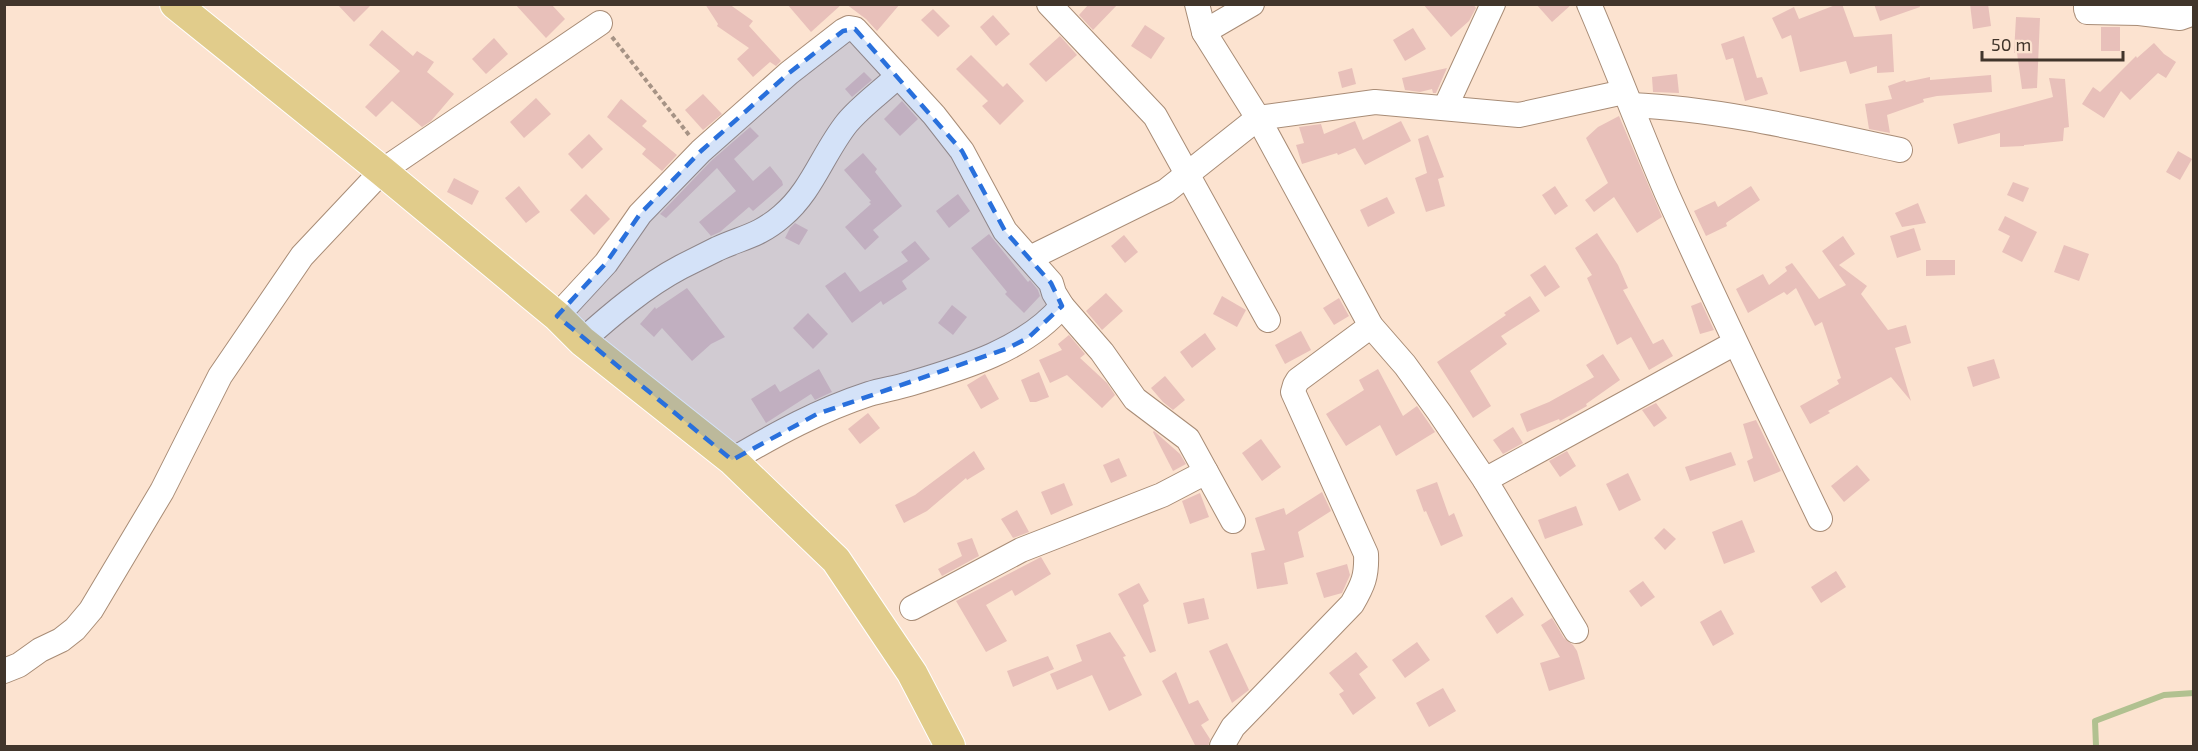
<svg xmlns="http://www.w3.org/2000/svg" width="2198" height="751" font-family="'Exo 2',sans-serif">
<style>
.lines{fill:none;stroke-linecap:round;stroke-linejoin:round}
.stream{stroke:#b1c190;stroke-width:6}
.building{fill:#e8c0ba}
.minor-casing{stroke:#a88c76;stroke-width:26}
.major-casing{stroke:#fff;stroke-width:32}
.path{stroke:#a69385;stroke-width:4;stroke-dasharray:4.5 3;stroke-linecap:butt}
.minor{stroke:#fff;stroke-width:24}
.major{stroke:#e1cc8b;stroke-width:30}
.marked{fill:#2970dc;fill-opacity:0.2;stroke:#2970dc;stroke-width:4.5;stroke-dasharray:12 8;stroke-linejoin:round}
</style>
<rect width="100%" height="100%" fill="#fce3d0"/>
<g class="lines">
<path class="stream" d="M2096 746 2095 721 2164 695 2194 693"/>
</g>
<g class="building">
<path d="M337 4H372L354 22Z"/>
<path d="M515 4H551L565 19 546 38Z"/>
<path d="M705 4H729L753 21 749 26 781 61 776 66 770 62 753 77 737 59 749 48 717 26 718 24Z"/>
<path d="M787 4H842L811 32Z"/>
<path d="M846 4H900L877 31 866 19Z"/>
<path d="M1089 4H1118L1093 30 1079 15Z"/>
<path d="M1423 4H1473L1476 8 1469 21 1451 37Z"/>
<path d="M1536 4H1572L1552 22Z"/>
<path d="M1838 4H1842L1854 37 1892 34 1894 72 1877 73V66L1850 74 1846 61 1800 72 1791 35 1782 39 1772 18 1794 7 1799 19Z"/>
<path d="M1874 4H1919L1920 7 1880 21Z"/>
<path d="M1970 4H1988L1991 26 1973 29Z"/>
<path d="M933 9 950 26 938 37 921 20Z"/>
<path d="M993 15 1010 34 996 46 980 27Z"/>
<path d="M2016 17 2040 18 2037 88 2022 89 2017 53H2014Z"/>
<path d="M1145 25 1165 38 1151 59 1131 46Z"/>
<rect x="2101" y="27" width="19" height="24"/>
<path d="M1413 28 1426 49 1405 61 1393 40Z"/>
<path d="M382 30 413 56 417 51 434 62 427 72 454 94 431 121 422 127 392 101 376 117 365 107 400 71 369 45Z"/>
<path d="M1060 36 1077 55 1046 82 1029 64Z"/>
<path d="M1744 36 1757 78 1762 77 1768 94 1745 101 1733 58 1726 60 1721 44Z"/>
<path d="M494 38 508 54 486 74 472 59Z"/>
<path d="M2154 43 2164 54 2176 62 2166 78 2158 73 2130 100 2121 91 2104 118 2082 104 2093 87 2100 92 2136 56 2137 58Z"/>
<path d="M971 55 1003 87 1007 83 1024 101 1000 125 982 106 988 101 956 69Z"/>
<path d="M1352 68 1356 84 1342 88 1338 72Z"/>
<path d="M1447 68 1436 93H1433L1432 89 1420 92 1405 90 1402 78Z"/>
<path d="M864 72 872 80 852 97 845 89Z"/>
<path d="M1677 74 1679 93 1653 92 1652 77Z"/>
<path d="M1991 75 1992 92 1937 96 1923 99 1924 102 1887 115 1890 133 1869 129 1865 104 1892 99 1888 86 1905 80 1906 82 1930 77V80Z"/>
<path d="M2049 78 2065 79 2069 127 2064 128 2063 141 2024 145V146L2000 147V133L1958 144 1953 124 2053 97Z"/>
<path d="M703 94 722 114 703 130 685 110Z"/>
<path d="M536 98 551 114 524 138 510 122Z"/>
<path d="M621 99 647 121 642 126 677 155 662 171 642 154 646 149 607 117Z"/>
<path d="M902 101 918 119 900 136 884 119Z"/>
<path d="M1619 116 1662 217 1637 233 1614 197 1594 212 1585 200 1608 183 1586 138 1598 127Z"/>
<path d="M1355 121 1363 140 1401 121 1411 141 1365 165 1355 148 1338 155 1337 153 1302 164 1296 145 1304 143 1299 127 1321 124 1324 134Z"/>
<path d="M750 127 759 136 734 159 753 181 770 166 782 181 783 185 753 211 749 207 720 232 711 236 699 222 736 191 717 168 666 218 660 214 711 161Z"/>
<path d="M589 134 603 149 582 169 568 154Z"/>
<path d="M1428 135 1444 177 1438 179 1445 206 1426 212 1415 178 1427 173 1418 139Z"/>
<path d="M2178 151 2192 159 2180 180 2166 172Z"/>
<path d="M863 153 877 169 875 172 902 206 873 230 879 237 865 250 845 227 871 204 869 202 871 201 844 170Z"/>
<path d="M454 178 479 191 472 205 447 192Z"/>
<path d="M2013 182 2029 188 2023 202 2007 195Z"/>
<path d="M519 186 540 212 526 223 505 198Z"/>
<path d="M1555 186 1568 206 1555 215 1542 195Z"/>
<path d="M1751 186 1760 200 1726 223 1727 226 1706 236 1694 211 1715 201 1718 207Z"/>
<path d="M586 194 610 219 594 235 570 210Z"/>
<path d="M958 194 970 211 949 228 936 211Z"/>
<path d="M1387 197 1395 213 1368 227 1360 210Z"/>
<path d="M1918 203 1926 223 1902 227 1895 213Z"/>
<path d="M2005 216 2037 232 2022 262 2002 252 2010 236 1998 230Z"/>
<path d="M795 223 808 230 799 245 785 238 790 228Z"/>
<path d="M1914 228 1921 250 1897 258 1890 236Z"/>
<path d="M1597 233 1618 265 1628 288 1623 290 1653 344 1663 339 1673 356 1649 370 1631 337 1617 345 1587 278 1592 275 1575 248Z"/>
<path d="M989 234 1028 282 1030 280 1038 290 1040 296 1024 313 1005 294 1007 292 971 248Z"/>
<path d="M1124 235 1138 252 1125 263 1111 246Z"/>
<path d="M1843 236 1855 254 1839 265 1867 286 1861 294 1888 330 1906 325 1911 343 1895 348 1911 401 1891 377 1828 411 1830 413 1810 424 1800 406 1839 384 1837 380 1841 378 1822 322 1815 326 1796 288 1787 295 1784 292 1748 313 1736 289 1763 274 1769 285 1787 271 1785 267 1792 263 1819 299 1846 285 1822 251Z"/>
<path d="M915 241 930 259 902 281 907 289 883 305 881 301 852 323 825 286 845 272 860 292 908 261 901 252Z"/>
<path d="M2064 245 2089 254 2079 281 2054 272Z"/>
<path d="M1926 260H1955V275L1926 276Z"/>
<path d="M1545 265 1560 287 1545 297 1530 275Z"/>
<path d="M687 288 725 337 711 344 692 361 662 328 654 337 640 324 655 307 656 309Z"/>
<path d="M1106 293 1123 311 1102 330 1086 311Z"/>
<path d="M1222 296 1246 310 1237 327 1213 314Z"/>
<path d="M1530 296 1540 311 1501 336 1507 344 1470 371 1491 406 1473 418 1437 362 1506 315 1504 313Z"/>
<path d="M1339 298 1349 316 1334 325 1323 308Z"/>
<path d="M1701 302 1714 330 1700 334 1691 306Z"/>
<path d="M952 305 967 317 953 335 938 323Z"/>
<path d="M808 313 828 334 813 349 793 328Z"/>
<path d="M1301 331 1311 350 1285 364 1275 345Z"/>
<path d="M1205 333 1216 349 1192 368 1180 352Z"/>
<path d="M1069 335 1085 354 1080 358 1107 383 1115 395 1102 408 1067 375 1050 383 1039 360 1062 350 1058 344Z"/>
<path d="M1603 354 1620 380 1586 404 1587 406 1560 421 1559 419 1527 432 1520 414 1549 402 1594 377 1586 365Z"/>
<path d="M1994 359 2000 378 1973 387 1967 367Z"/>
<path d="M819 369 832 392 815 400 811 394 766 423 751 399 775 384 780 392Z"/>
<path d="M1378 369 1403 416 1417 406 1435 432 1396 456 1380 425 1346 446 1326 414 1364 390 1359 380Z"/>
<path d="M1039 372 1049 397 1036 402H1030L1021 380Z"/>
<path d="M985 374 999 399 981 409 967 385Z"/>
<path d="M1165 376 1185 400 1173 410 1163 402 1151 388Z"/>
<path d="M1656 403 1667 418 1654 427 1642 410Z"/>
<path d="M868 413 880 428 860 444 848 429Z"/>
<path d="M1756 420 1781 471 1754 482 1747 461 1753 458 1743 424Z"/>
<path d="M1513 427 1523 443 1503 454 1493 440Z"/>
<path d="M1154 431 1180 454 1186 464 1173 471 1153 432Z"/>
<path d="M1261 439 1281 467 1262 481 1242 453Z"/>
<path d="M974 451 985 469 967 480 966 478 927 511 904 523 895 505 915 495Z"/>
<path d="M1567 451 1576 466 1560 477 1549 461Z"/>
<path d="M1731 452 1736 465 1690 481 1685 467Z"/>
<path d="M1119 458 1127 476 1111 483 1103 465Z"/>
<path d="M1857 465 1870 480 1844 502 1831 486Z"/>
<path d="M1628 473 1641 500 1619 511 1606 484Z"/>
<path d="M1437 482 1449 516 1454 513 1463 536 1441 546 1426 511 1424 512 1416 490Z"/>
<path d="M1064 483 1073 505 1051 515 1041 492Z"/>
<path d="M1322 492 1331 511 1298 532 1304 557 1284 563 1288 584 1257 589 1251 553 1265 550 1255 518 1284 508 1286 515Z"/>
<path d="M1200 493 1209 517 1190 524 1182 501Z"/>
<path d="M1576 506 1583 525 1545 539 1538 520Z"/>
<path d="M1017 510 1029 532 1013 538 1001 519Z"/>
<path d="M1742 520 1755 552 1724 564 1712 532Z"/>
<path d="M1664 528 1676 539 1665 550 1654 538Z"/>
<path d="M972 538 979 556 942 576 938 569 962 556 957 543Z"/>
<path d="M1041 557 1051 574 1015 596 1012 590 986 605 1007 641 986 652 956 601Z"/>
<path d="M1347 564 1350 575 1342 593 1324 598 1316 573Z"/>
<path d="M1836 571 1846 587 1821 603 1811 587Z"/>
<path d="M1643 581 1655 597 1641 607 1629 591Z"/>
<path d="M1139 583 1149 601 1143 605 1156 651 1150 653 1118 594Z"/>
<path d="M1512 597 1524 615 1497 634 1485 616Z"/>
<path d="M1204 598 1209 619 1188 624 1183 603Z"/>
<path d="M1721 610 1734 634 1713 646 1700 622Z"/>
<path d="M1552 618 1564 638 1573 645 1577 651 1585 679 1549 691 1540 663 1560 657 1541 625Z"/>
<path d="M1110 632 1126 656 1123 657 1142 695 1109 711 1092 675 1057 690 1050 674 1082 661 1076 645Z"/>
<path d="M1417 642 1430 660 1405 678 1392 660Z"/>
<path d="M1227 643 1249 690 1232 703 1209 651Z"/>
<path d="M1356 652 1368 667 1359 674 1376 698 1353 715 1339 694 1344 691 1329 673Z"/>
<path d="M1048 656 1054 669 1013 687 1007 671Z"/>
<path d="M1176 672 1189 704 1198 700 1209 720 1201 725 1210 739 1208 747H1196L1162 681Z"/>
<path d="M1443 688 1456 711 1429 727 1416 703Z"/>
</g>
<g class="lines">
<g class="minor-casing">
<g id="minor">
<path d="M1049 4 1155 116 1268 320"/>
<path d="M1197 4 1204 32 1258 118 1371 326 1405 365 1439 412 1485 480 1576 631"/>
<path d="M1589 4C1616 67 1640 131 1667 194 1716 303 1768 411 1820 519"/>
<path d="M2086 4V9L2091 12H2087L2139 13 2180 18 2194 13"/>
<path d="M1204 32 1252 4"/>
<path d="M1631 105C1722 109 1811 131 1900 150"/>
<path d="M1445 108 1493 4"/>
<path d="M1030 258 1166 191 1258 118 1375 102 1519 115 1624 92"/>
<path d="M1062 306 1102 352 1135 399 1188 439 1233 521"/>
<path d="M557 316 606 263 640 214 701 151 789 73 843 31 849 28 855 29 934 115 962 151 1005 231 1051 283 1054 293 1062 306C1025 350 963 368 909 384 896 388 882 390 869 394 820 410 776 434 732 460"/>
<path d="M582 341C611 315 645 286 681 267 693 261 705 255 717 249 743 237 759 236 782 216 812 191 823 153 847 123 861 106 881 92 898 76"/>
<path d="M1485 480 1735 343"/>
<path d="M912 608 1021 550 1162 495 1206 472"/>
<path d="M4 671 19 665 40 650 61 640 75 629 91 610 162 491 220 376 302 256 382 171 600 23"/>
<path d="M1222 746 1233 727 1352 604C1363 585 1367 576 1366 554L1293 392 1295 385 1298 380 1371 326"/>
</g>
</g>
<g class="major-casing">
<path id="major" d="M175 4 382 171 557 316 582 341 732 460 836 560 912 673 950 746"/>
</g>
<path class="path" d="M612 37 689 135"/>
<use href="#minor" class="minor"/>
<use href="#major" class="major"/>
</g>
<path class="marked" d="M855 29 962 151 1005 231 1051 283 1062 306 1028 338 1006 349 817 414 732 460 557 316 606 263 640 214 701 151 789 73 843 31Z"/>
<rect width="2198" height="751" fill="none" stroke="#41352b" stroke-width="12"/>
<path d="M1982 51v9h141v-9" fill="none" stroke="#41352b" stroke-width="3"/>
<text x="1991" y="51" font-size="18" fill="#41352b" stroke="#fce3d0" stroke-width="4.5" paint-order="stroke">50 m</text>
</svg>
